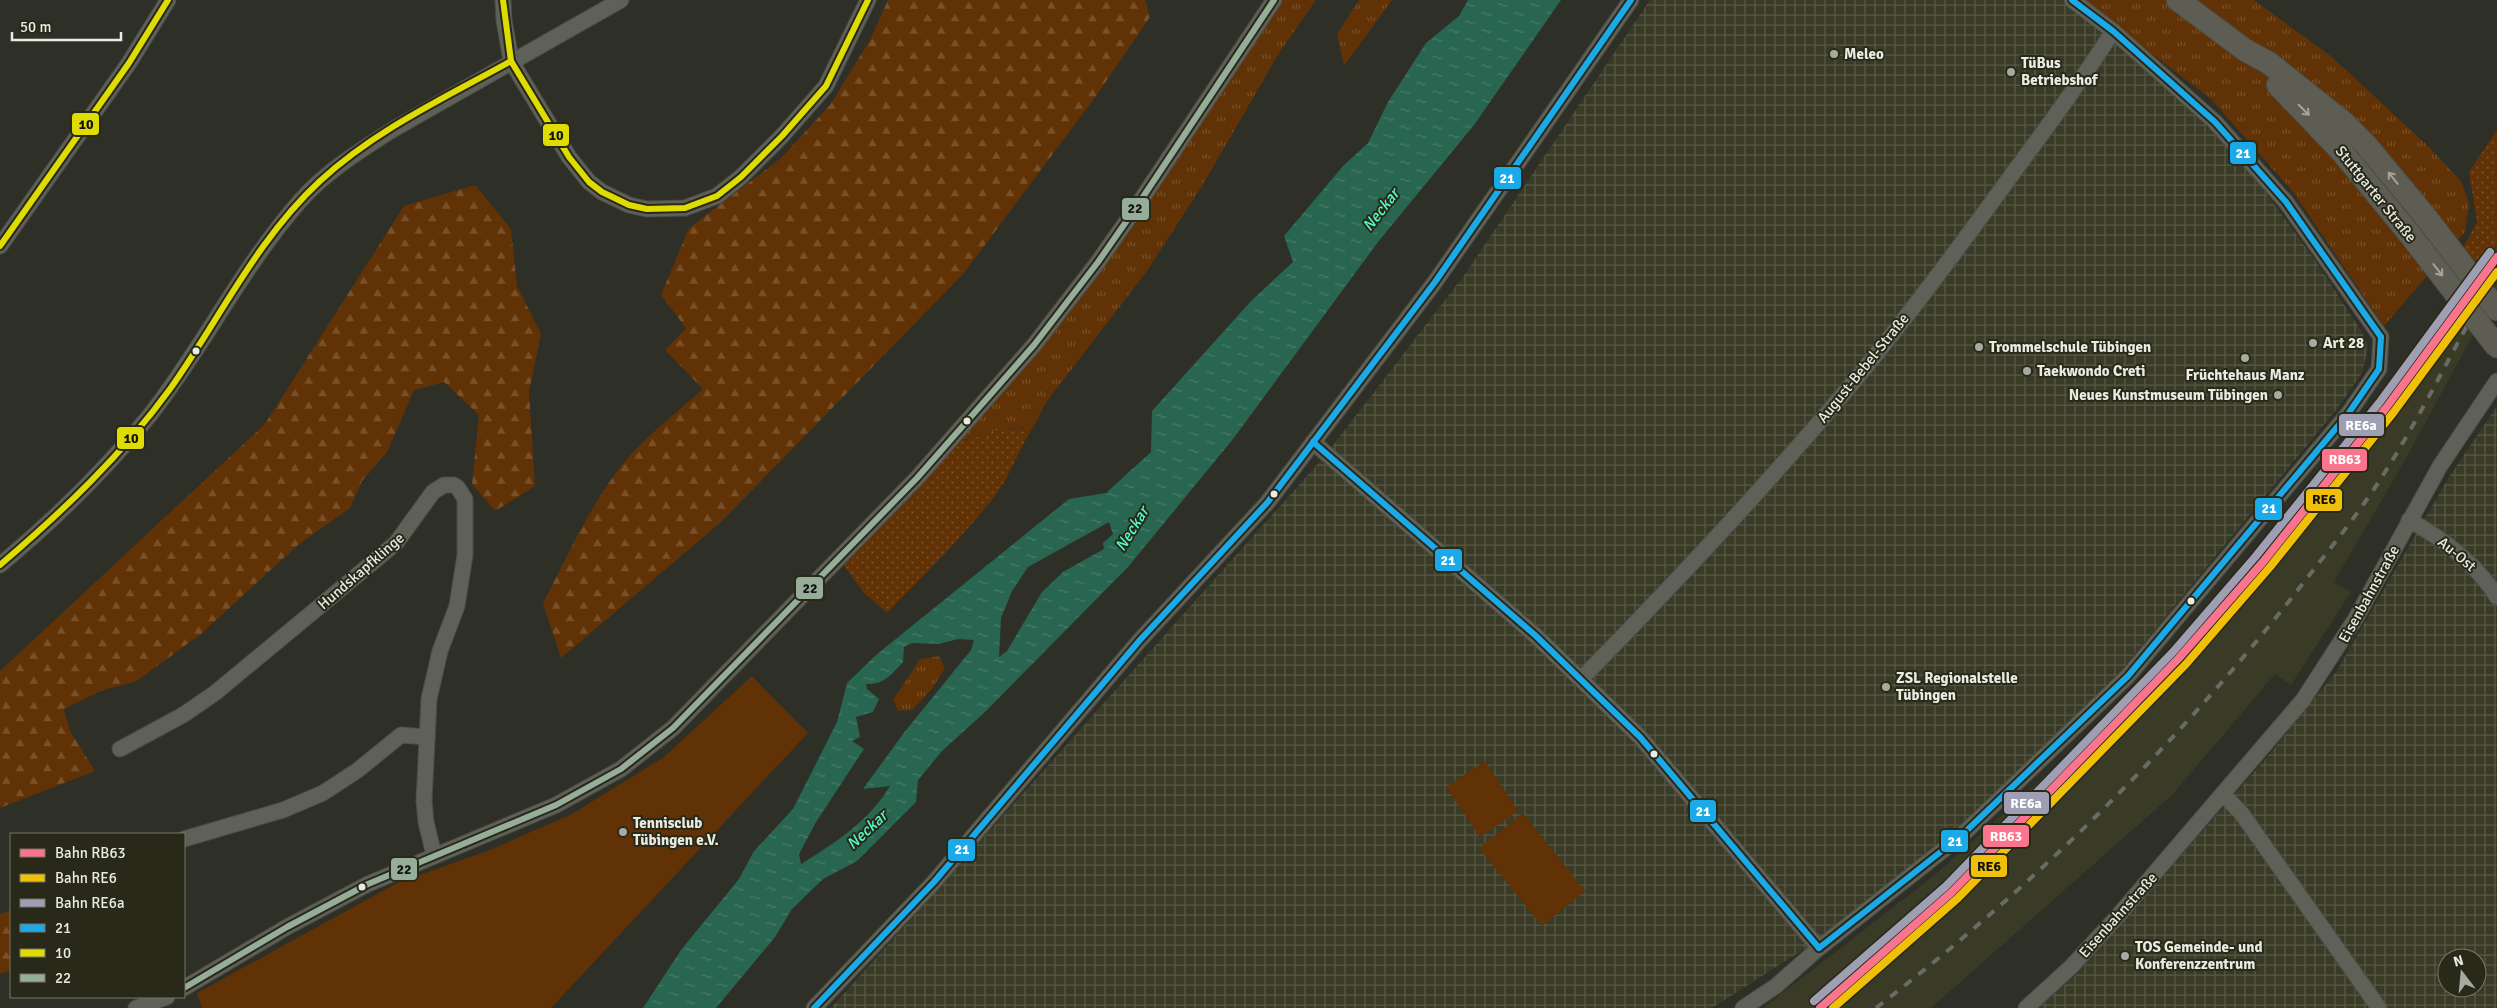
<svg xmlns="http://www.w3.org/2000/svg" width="2497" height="1008" font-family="Signika,sans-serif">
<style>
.built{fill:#3a3b26}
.industrial{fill:url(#industrial-grid);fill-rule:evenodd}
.grass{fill:url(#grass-tufts)}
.forest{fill:url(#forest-firs)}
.garden{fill:url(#garden-dots)}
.pitch{fill:#613205}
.water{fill:url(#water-ripples);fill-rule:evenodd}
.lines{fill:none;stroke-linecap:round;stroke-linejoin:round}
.minor-casing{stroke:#4c4d46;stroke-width:17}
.secondary-casing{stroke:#4c4d46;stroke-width:24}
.minor{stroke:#5f6058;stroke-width:15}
.secondary{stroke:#5e5d53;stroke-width:22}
.rail{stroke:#6a6b65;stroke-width:4;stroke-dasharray:9 9;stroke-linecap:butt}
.secondary-bridge-casing{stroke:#4c4d46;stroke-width:24;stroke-linecap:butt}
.secondary-bridge{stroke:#5e5d53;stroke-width:22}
.bus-1-casing{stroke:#282919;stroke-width:10}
.bus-2-casing{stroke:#282919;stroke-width:10}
.bus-3-casing{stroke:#282919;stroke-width:10}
.bus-1{stroke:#1aaae9;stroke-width:6}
.bus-2{stroke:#dedc00;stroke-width:6}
.bus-3{stroke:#95ad99;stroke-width:6}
.rail-1-casing{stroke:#282919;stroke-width:11}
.rail-2-casing{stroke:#282919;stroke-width:11}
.rail-3-casing{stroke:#282919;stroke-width:11}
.rail-1{stroke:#fb748e;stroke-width:8}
.rail-2{stroke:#f0c008;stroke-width:8}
.rail-3{stroke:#9e9fb2;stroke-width:8}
.oneway{stroke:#a4a49a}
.poi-dot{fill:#a8a9a0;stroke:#282919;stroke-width:2}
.bus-dot{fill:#eaebe1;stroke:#282919;stroke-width:2}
.labels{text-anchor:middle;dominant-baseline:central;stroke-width:4;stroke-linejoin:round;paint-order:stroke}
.poi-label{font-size:15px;font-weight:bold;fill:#eaebe1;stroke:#282919;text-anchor:start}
.street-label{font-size:15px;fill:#eaebe1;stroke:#282919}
.water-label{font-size:16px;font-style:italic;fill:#51feca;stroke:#282919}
.line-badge{stroke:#282919;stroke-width:2}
.badge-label{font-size:14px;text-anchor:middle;font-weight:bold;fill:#fff}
.pale-badge-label{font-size:14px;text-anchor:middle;font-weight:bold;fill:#111}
</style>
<defs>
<pattern id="industrial-grid" width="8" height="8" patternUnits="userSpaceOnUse" patternTransform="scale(1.25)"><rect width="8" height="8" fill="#3a3b26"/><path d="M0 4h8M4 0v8" fill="none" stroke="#575845"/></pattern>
<pattern id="grass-tufts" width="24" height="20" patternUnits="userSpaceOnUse" patternTransform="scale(1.25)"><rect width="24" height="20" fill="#613205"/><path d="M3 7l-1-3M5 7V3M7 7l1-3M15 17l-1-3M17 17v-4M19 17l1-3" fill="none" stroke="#785029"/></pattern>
<pattern id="forest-firs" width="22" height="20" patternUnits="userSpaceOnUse" patternTransform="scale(1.25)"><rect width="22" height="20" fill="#613205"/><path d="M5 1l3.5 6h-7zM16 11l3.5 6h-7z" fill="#785029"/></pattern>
<pattern id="garden-dots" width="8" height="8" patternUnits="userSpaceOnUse" patternTransform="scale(1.25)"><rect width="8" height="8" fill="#613205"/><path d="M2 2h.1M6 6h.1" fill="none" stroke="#785029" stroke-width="1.8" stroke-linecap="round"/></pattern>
<pattern id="water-ripples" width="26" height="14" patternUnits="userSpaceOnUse" patternTransform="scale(1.25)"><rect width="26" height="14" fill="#296651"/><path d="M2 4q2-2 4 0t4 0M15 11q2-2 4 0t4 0" fill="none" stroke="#487c6a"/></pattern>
</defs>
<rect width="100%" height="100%" fill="#2e2f26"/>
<path class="built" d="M2497 245V291L2400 469 2334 582 2351 592 2291 685 2275 674 2172 795 1931 1008H1763L1936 874 2087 738 2145 678 2331 461 2416 344 2453 311Z"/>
<g class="industrial">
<path d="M1650 0H2061L2128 51 2210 126 2258 182 2315 260 2362 332 2368 348 2362 373 2337 409 2120 672 1961 830 1905 876 1806 948 1712 1008H831L1324 457 1465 274Z"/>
<path d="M2497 406V1008H2038L2077 974 2263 762 2336 672 2449 477ZM2447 958H2477V988H2447Z"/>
</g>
<g class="grass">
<path d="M1274 0H1316L1279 53 1202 186 1147 271 1047 401 1032 429C1003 422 979 445 952 438L1009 375Z"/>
<path d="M1359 0H1392L1344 66 1337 34Z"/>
<path d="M2081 0H2254L2332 57 2429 147 2461 181 2469 203 2465 232 2384 326 2293 192 2210 98Z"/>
<path d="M939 656 945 668 932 689 912 710 898 711 893 700 920 659Z"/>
</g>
<g class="forest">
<path d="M888 0H1145L1150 17 1096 96 964 273 721 522 561 658 543 603C565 561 585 516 613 477 637 443 672 417 703 389L665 350 686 328 661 295 689 228 781 158 830 105 870 40Z"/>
<path d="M475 185 511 229 517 286 541 334 529 392 535 486 495 511 472 484 479 415 444 382 414 390 387 452 362 481 350 508 298 545 201 634 135 682 103 690 64 709 70 731 95 771 0 808V671L265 424 404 206Z"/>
<path d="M11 910V970L0 974V914Z"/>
</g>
<g class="garden">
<path d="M2497 130V245L2480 270 2463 248 2477 222 2469 172Z"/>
<path d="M1028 428 1032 429C1018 450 1010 477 994 497 962 538 924 575 887 613L865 594 839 559 952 438C969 443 977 436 993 431 1004 428 1017 429 1028 428Z"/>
</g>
<g class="pitch">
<path d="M752 676 808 733 551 1008H202L197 993 397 883 490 850 572 814 664 757Z"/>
<path d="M1485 761 1518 811 1480 837 1446 787Z"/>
<path d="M1523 813 1585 891 1542 926 1479 848Z"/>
</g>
<path class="water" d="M1468 0H1561L1474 125 1378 242 1233 439 1128 567 985 712 942 751 918 780 916 802 857 861 823 879 792 909 775 937 716 1008H643L681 950 739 879 754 851 793 809 837 722 847 683 876 655 1069 499 1106 493 1151 452 1152 411 1251 301 1293 262 1284 236 1343 166 1368 143 1388 102 1426 43 1459 16ZM1109 522 1113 534 1103 543 1104 549 1063 572 1042 592 1007 651 999 657 1001 618 1012 591 1028 567ZM958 639 974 640 971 650 903 734 863 789 890 786C871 819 834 844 801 864L799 854 816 822 864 749 852 741 860 737 856 717 873 712 879 699 867 689 866 684C884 685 892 674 903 662L904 647 912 643 939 644Z"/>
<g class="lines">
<g class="minor-casing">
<g id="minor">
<path d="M503 0 504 20 511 61 569 157 589 182 602 192 629 205 647 209 685 208 717 196 741 177 782 136 826 86 868 0"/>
<path d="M0 246 129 63 168 0"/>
<path d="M1313 442 1536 636 1640 737 1819 948"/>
<path d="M2409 520C2443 539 2476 563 2497 597"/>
<path d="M0 565C54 520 106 469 150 415 204 346 242 267 300 201 325 172 360 151 392 130L621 0"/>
<path d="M1581 679C1678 580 1772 480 1860 374 1913 310 1962 243 2011 176 2046 128 2082 81 2113 31"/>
<path d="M120 749 183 715 215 693 396 543 433 492 444 485H454L458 488 465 499V555L457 606 440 651 429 699 424 801 426 822 434 855"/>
<path d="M2224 795 2242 814 2379 1008"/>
<path d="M184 839 283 810 323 793 358 770 401 735 427 737"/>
<path d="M184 988 287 927 368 884 556 805 621 769 673 728 917 478 1034 345 1098 262 1135 209 1274 0"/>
<path d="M136 1008 167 997"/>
<path d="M814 1008 934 882 1140 640 1267 503 1435 282 1631 0"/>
<path d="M1743 1008 1776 986 1819 948 1962 835 2128 676 2348 414 2379 369 2381 337 2286 202 2215 122 2113 31 2072 0"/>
<path d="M2026 1008 2071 967 2117 917 2303 700 2356 618 2440 466 2497 381"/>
</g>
</g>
<g class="secondary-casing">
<g id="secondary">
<path d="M2178 0 2245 50 2269 63 2343 122 2366 145 2425 216"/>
<path d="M2278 85 2342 152 2408 232"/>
</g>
</g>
<use href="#minor" class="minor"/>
<use href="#secondary" class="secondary"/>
<path class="rail" d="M1876 1008C2034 886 2174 748 2297 591 2320 561 2344 532 2365 502 2416 430 2451 349 2497 274"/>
<g class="secondary-bridge-casing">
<g id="secondary-bridge">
<path d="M2425 216 2497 310"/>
<path d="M2408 232 2497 347"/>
</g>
</g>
<use href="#secondary-bridge" class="secondary-bridge"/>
<g class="bus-1-casing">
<g id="bus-1">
<path d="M2072 0 2113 31 2215 122 2286 202 2381 337"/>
<path d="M1313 442 1536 636 1640 737 1819 948"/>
<path d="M1819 948 1962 835 2128 676 2348 414 2379 369 2381 337"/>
<path d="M814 1008 934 882 1140 640 1267 503 1435 282 1631 0"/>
</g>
</g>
<g class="bus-2-casing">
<g id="bus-2">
<path d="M503 0 511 61 569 157 589 182 602 192 629 205 647 209 685 208 717 196 741 177 782 136 826 86 868 0"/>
<path d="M0 246 129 63 168 0"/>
<path d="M0 565C62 512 122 455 170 389 219 320 257 239 320 181 375 130 446 97 511 61"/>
</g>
</g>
<g class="bus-3-casing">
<path id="bus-3" d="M184 988 287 927 368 884 556 805 621 769 673 728 917 478 1034 345 1098 262 1135 209 1274 0"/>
</g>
<use href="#bus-1" class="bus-1"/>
<use href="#bus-2" class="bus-2"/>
<use href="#bus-3" class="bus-3"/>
<g class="rail-1-casing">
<path id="rail-1" d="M1820 1008 1952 892 2179 658 2263 562 2386 408 2497 257"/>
</g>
<g class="rail-2-casing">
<path id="rail-2" d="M1833 1008 1958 898 2186 664 2270 567 2393 413 2497 272"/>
</g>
<g class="rail-3-casing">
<path id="rail-3" d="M1814 1001 1946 886 2173 652 2256 556 2379 403 2490 252"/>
</g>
<use href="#rail-1" class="rail-1"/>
<use href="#rail-2" class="rail-2"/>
<use href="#rail-3" class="rail-3"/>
</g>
<defs><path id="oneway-shaft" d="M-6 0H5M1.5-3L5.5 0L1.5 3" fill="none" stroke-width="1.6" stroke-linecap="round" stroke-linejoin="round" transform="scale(1.25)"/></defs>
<g class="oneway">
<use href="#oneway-shaft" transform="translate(2304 110) rotate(45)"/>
<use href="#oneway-shaft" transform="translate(2393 178) rotate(-129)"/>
<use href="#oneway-shaft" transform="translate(2438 270) rotate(52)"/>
</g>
<g class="poi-dot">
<circle cx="1834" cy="54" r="5"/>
<circle cx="2011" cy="72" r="5"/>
<circle cx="2313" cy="343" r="5"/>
<circle cx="1979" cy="347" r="5"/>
<circle cx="2245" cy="358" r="5"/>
<circle cx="2027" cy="371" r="5"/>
<circle cx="2278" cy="395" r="5"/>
<circle cx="1886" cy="687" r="5"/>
<circle cx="623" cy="832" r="5"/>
<circle cx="2125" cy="956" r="5"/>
</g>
<g class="bus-dot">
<circle cx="196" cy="351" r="4.5"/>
<circle cx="967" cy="421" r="4.5"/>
<circle cx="1274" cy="494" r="4.5"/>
<circle cx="2191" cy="601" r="4.5"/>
<circle cx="1654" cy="754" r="4.5"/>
<circle cx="362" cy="887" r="4.5"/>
</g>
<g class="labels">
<g class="poi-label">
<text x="1844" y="54">Meleo</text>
<text x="2021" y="63">TüBus<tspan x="2021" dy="17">Betriebshof</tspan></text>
<text x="2323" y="343">Art 28</text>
<text x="1989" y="347">Trommelschule Tübingen</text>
<text x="2037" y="371">Taekwondo Creti</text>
<text x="2245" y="375" text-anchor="middle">Früchtehaus Manz</text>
<text x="2268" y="395" text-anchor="end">Neues Kunstmuseum Tübingen</text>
<text x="1896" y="678">ZSL Regionalstelle<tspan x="1896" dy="17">Tübingen</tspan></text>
<text x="633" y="823">Tennisclub<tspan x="633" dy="17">Tübingen e.V.</tspan></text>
<text x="2135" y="947">TOS Gemeinde- und<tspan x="2135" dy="17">Konferenzzentrum</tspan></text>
</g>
<g class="street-label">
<text transform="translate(2376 194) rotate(51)">Stuttgarter Straße</text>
<text transform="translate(1863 368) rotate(-51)">August-Bebel-Straße</text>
<text transform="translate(2457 554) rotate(40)">Au-Ost</text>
<text transform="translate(361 571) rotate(-41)">Hundskapfklinge</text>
<text transform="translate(2369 594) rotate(-61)">Eisenbahnstraße</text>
<text transform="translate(2118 915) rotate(-48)">Eisenbahnstraße</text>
</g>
<g class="water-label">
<text transform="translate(1381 210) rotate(-52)">Neckar</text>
<text transform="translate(1132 529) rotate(-58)">Neckar</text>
<text transform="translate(867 830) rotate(-43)">Neckar</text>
</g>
</g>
<g class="line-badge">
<rect x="71" y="112" width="29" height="24" rx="5" fill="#dedc00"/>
<rect x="542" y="123" width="28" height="24" rx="5" fill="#dedc00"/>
<rect x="2229" y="141" width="28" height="24" rx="5" fill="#1aaae9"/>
<rect x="1493" y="166" width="29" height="24" rx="5" fill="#1aaae9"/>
<rect x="1121" y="197" width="29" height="24" rx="5" fill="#95ad99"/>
<rect x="2338" y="413" width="47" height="24" rx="5" fill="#9e9fb2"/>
<rect x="116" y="426" width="29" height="24" rx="5" fill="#dedc00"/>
<rect x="2321" y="448" width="47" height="24" rx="5" fill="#fb748e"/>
<rect x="2305" y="488" width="38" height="24" rx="5" fill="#f0c008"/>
<rect x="2254" y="497" width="29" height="24" rx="5" fill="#1aaae9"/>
<rect x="1434" y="548" width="29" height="24" rx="5" fill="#1aaae9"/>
<rect x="795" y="576" width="29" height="24" rx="5" fill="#95ad99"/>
<rect x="2003" y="791" width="47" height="24" rx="5" fill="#9e9fb2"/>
<rect x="1689" y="799" width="28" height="24" rx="5" fill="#1aaae9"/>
<rect x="1982" y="824" width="48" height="24" rx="5" fill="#fb748e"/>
<rect x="1940" y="829" width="29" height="24" rx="5" fill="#1aaae9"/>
<rect x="947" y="838" width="29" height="24" rx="5" fill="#1aaae9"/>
<rect x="1970" y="854" width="38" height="24" rx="5" fill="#f0c008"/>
<rect x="390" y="857" width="28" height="24" rx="5" fill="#95ad99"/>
</g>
<g class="badge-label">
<text x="2243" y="158">21</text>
<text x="1507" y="183">21</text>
<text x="2361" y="430">RE6a</text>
<text x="2345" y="464">RB63</text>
<text x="2269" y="513">21</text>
<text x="1448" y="565">21</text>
<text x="2026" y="808">RE6a</text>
<text x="1703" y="816">21</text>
<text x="2006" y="841">RB63</text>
<text x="1955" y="846">21</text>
<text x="962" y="854">21</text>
</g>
<g class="pale-badge-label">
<text x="86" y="129">10</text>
<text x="556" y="140">10</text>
<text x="1135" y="213">22</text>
<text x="131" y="443">10</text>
<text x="2324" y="504">RE6</text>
<text x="810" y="593">22</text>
<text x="1989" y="871">RE6</text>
<text x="404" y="874">22</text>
</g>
<rect x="10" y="833" width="175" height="165" fill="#282919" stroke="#767769"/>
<rect x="20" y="849" width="25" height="8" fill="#fb748e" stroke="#767769"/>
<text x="55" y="858" font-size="15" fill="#eaebe1">Bahn RB63</text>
<rect x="20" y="874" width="25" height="8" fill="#f0c008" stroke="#767769"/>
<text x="55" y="883" font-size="15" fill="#eaebe1">Bahn RE6</text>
<rect x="20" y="899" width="25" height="8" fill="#9e9fb2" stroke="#767769"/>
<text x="55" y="908" font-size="15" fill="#eaebe1">Bahn RE6a</text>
<rect x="20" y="924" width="25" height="8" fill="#1aaae9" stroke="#767769"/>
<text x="55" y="933" font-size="15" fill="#eaebe1">21</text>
<rect x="20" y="949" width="25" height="8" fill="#dedc00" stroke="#767769"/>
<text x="55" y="958" font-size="15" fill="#eaebe1">10</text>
<rect x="20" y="974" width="25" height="8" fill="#95ad99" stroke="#767769"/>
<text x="55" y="983" font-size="15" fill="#eaebe1">22</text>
<g transform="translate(2462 973) rotate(344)"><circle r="24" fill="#282919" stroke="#767769"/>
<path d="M0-4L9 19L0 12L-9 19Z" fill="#a8a9a0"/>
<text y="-8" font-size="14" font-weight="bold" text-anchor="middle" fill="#eaebe1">N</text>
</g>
<path d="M12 32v8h109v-8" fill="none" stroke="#eaebe1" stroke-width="2.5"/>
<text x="20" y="32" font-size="15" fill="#eaebe1" stroke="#282919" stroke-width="4" paint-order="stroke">50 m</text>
</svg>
